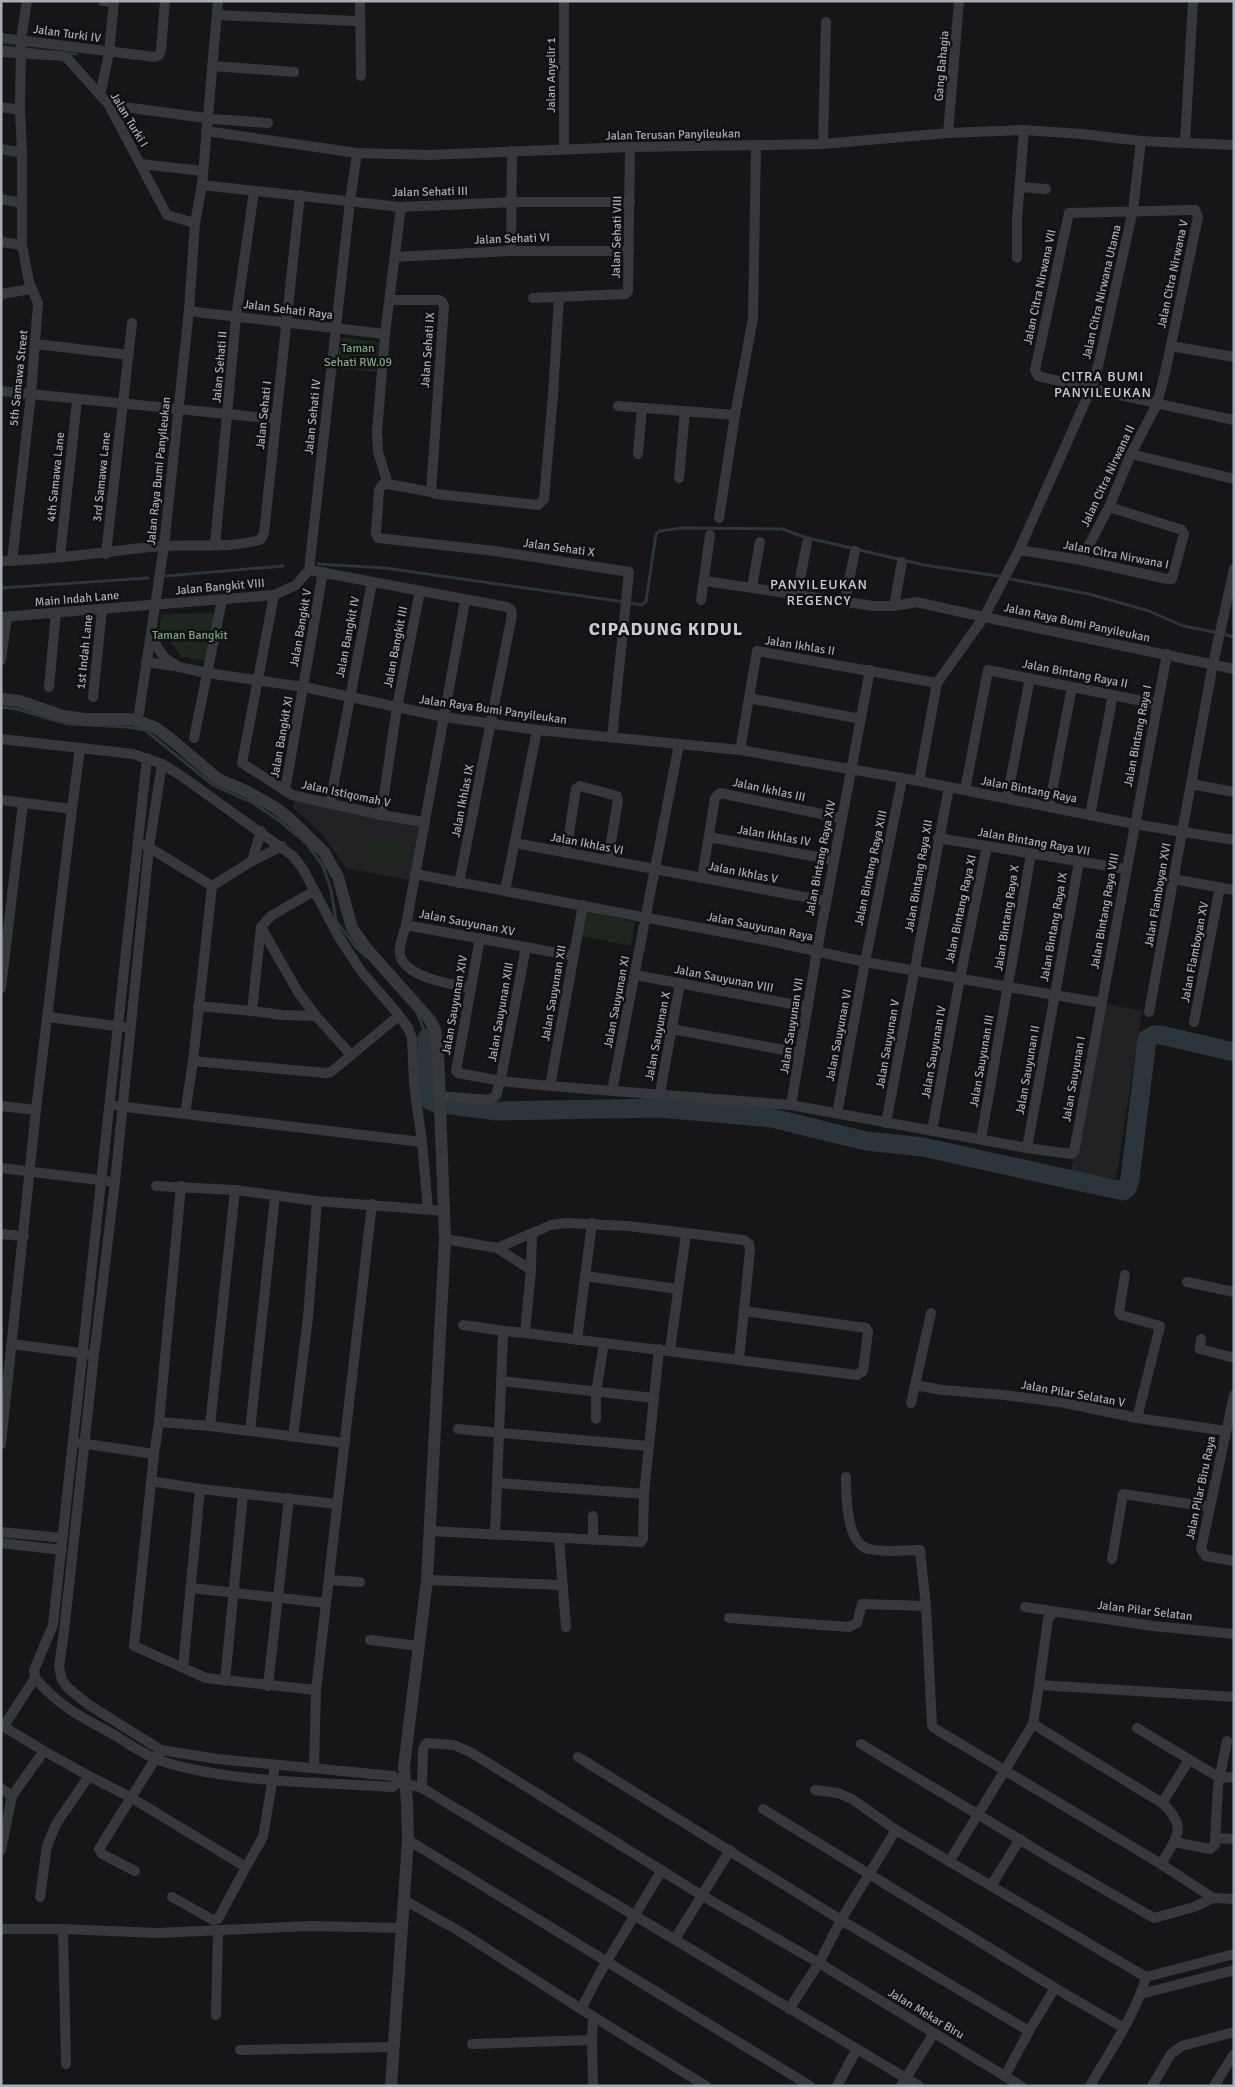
<svg xmlns="http://www.w3.org/2000/svg" width="1235" height="2087" font-family="Signika,sans-serif">
<style>
.built{fill:#222225}
.green{fill:#1e261f}
.lines{fill:none;stroke-linecap:round;stroke-linejoin:round}
.stream{stroke:#2c353c;stroke-width:3}
.river{stroke:#2c353c;stroke-width:19}
.minor{stroke:#37383d;stroke-width:10}
.tertiary{stroke:#37383d;stroke-width:12}
.labels{text-anchor:middle;dominant-baseline:central;stroke-width:5;stroke-linejoin:round;paint-order:stroke}
.street-label{font-size:12px;fill:#a8adb8;stroke:#111113}
.park-label{font-size:12px;fill:#7fa381;stroke:#111113}
.neighbourhood-label{font-size:14px;letter-spacing:1px;fill:#c9ccd4;stroke:#111113}
.district-label{font-size:18px;font-weight:bold;letter-spacing:1px;fill:#c9ccd4;stroke:#111113}
</style>
<rect width="100%" height="100%" fill="#161618"/>
<g class="built">
<path d="M294 801 419 824 409 880 346 868 323 835 293 807Z"/>
<path d="M1101 1003 1142 1011 1116 1179 1071 1171Z"/>
</g>
<g class="green">
<path d="M336 337 378 342 376 372 334 368Z"/>
<path d="M215 613 206 661 182 657 159 628 162 614Z"/>
<path d="M369 837 411 845 407 866 365 857Z"/>
<path d="M585 911 635 922 631 946 581 936Z"/>
</g>
<g class="lines">
<g class="stream">
<path d="M1 47 38 50"/>
<path d="M64 53 76 54"/>
<path d="M318 564 385 568 625 602"/>
<path d="M166 576 283 566"/>
<path d="M1010 579 1089 594 1149 611 1183 626 1214 632"/>
<path d="M1 588 148 578"/>
<path d="M629 603 642 605 646 601 656 534 659 531 683 528 782 529 804 537 924 565 998 576"/>
<path d="M1226 635 1234 637"/>
<path d="M1 707 17 709 67 724 128 727 145 730 213 785 253 803 281 822 307 844 323 866 331 890 336 921 356 947 366 957"/>
<path d="M418 1015 427 1038"/>
</g>
<path class="river" d="M427 1038 428 1099 435 1103 498 1111 660 1108 772 1118 866 1141 923 1147 1123 1191 1127 1188 1130 1179 1147 1039 1154 1035H1161L1234 1052"/>
<g class="minor">
<path d="M103 1 114 2"/>
<path d="M360 1 361 76"/>
<path d="M217 15 355 21"/>
<path d="M1 38 155 57 159 55 161 50 165 1"/>
<path d="M1 52 63 56 68 59 109 105 167 215 195 223"/>
<path d="M212 66 294 72"/>
<path d="M100 95 109 53 114 1"/>
<path d="M109 105 213 119 268 123"/>
<path d="M1 107 20 110"/>
<path d="M206 131 357 153 429 155 630 147 823 144 948 133 1024 130 1082 134 1141 141 1234 145"/>
<path d="M948 133 959 1"/>
<path d="M1185 142 1193 1"/>
<path d="M823 144 826 22"/>
<path d="M1 149 22 153"/>
<path d="M564 149V1"/>
<path d="M141 164 202 171"/>
<path d="M202 185 401 207 513 202H630"/>
<path d="M1021 187 1046 189"/>
<path d="M1 199 22 203"/>
<path d="M1 242 22 245"/>
<path d="M511 251 512 151"/>
<path d="M395 257 511 251H629"/>
<path d="M1017 258V219L1024 130"/>
<path d="M1 294 31 289"/>
<path d="M533 298 626 294 628 291 630 147"/>
<path d="M390 300H439L442 302 444 306 431 492 436 494 538 505 544 499 553 395 559 297"/>
<path d="M189 310 196 312 385 334"/>
<path d="M36 344 129 355"/>
<path d="M1171 346 1234 357"/>
<path d="M1 391 276 419"/>
<path d="M618 406 735 415"/>
<path d="M638 454 642 408"/>
<path d="M1131 454 1234 479"/>
<path d="M679 478 685 411"/>
<path d="M388 484 378 452 377 432 385 334 401 207"/>
<path d="M431 492 388 484 382 485 379 490 376 534 378 538 495 551 629 572 612 738"/>
<path d="M719 518 735 415 753 318 756 146"/>
<path d="M215 545 236 317 254 191"/>
<path d="M1019 550 1081 560 1167 579H1172L1184 534 1182 530 1109 507"/>
<path d="M106 554 132 323"/>
<path d="M60 557 77 400"/>
<path d="M1081 560 1109 507 1131 454 1157 404 1165 373 1198 217 1195 210H1191L1069 213 1035 370 1038 376C1103 392 1168 406 1234 420"/>
<path d="M1 561C55 560 108 551 162 546 191 544 235 549 261 539L264 533 300 195"/>
<path d="M12 561 31 395 38 303 29 282 22 245V153L20 110 21 40 27 1"/>
<path d="M309 570 507 607 511 610 512 615 459 883"/>
<path d="M309 570 350 201 357 153"/>
<path d="M705 581 873 606H894L916 602 984 617 1019 550 1091 389 1099 362 1133 210 1141 141"/>
<path d="M752 587 760 542"/>
<path d="M797 594 807 543"/>
<path d="M274 595 242 763 292 795 381 815 424 822"/>
<path d="M701 600 710 535"/>
<path d="M465 601 406 925 574 956"/>
<path d="M845 601 855 551"/>
<path d="M894 606 902 562"/>
<path d="M1 617 274 595 296 585 309 570"/>
<path d="M151 633 157 647 165 658 179 667 207 673 304 687 444 717 537 730 740 750 919 781 937 683 984 617 1234 669"/>
<path d="M1 660 7 617"/>
<path d="M146 662 173 666"/>
<path d="M49 687 56 613"/>
<path d="M93 697 102 610"/>
<path d="M749 698 861 719"/>
<path d="M139 713 164 546 189 310 195 223 202 185 218 1"/>
<path d="M194 738 222 600"/>
<path d="M1 739 133 754 162 764 180 775 293 856 303 869 337 934 361 971 398 1014 396 1018 331 1072 326 1073 193 1061 185 1114 117 1106"/>
<path d="M740 750 757 651 937 683"/>
<path d="M162 764 149 847 115 1182 94 1355 64 1632 59 1667 62 1680 68 1688 89 1705 161 1750 218 1759 393 1776 400 1782 422 1788 857 2049"/>
<path d="M919 781 1134 824 1234 840"/>
<path d="M1191 784 1234 792"/>
<path d="M965 790 988 670 1157 704"/>
<path d="M285 791 323 572"/>
<path d="M1007 798 1030 678"/>
<path d="M1 800 72 809 36 1110 1 1444"/>
<path d="M330 803 372 582"/>
<path d="M1049 807 1072 687"/>
<path d="M72 809 80 748"/>
<path d="M381 815 397 707 420 591"/>
<path d="M1090 815 1113 695"/>
<path d="M709 837 834 860"/>
<path d="M938 838 1126 869"/>
<path d="M515 843 826 901"/>
<path d="M145 845 212 886"/>
<path d="M566 853 576 789 580 786 617 796 618 800 608 860"/>
<path d="M252 861 282 846"/>
<path d="M415 874 770 941 865 962 1101 1003"/>
<path d="M702 878 715 798 720 793 841 818"/>
<path d="M1173 879 1234 890"/>
<path d="M314 891 271 916 261 927 252 1011 282 1015 316 1016 351 1055"/>
<path d="M505 891 537 730"/>
<path d="M406 925C404 933 398 946 400 955 406 978 451 984 471 988"/>
<path d="M261 927 298 992 316 1016"/>
<path d="M480 938 456 1071 458 1073 501 1081 550 1086 791 1105 1027 1148 1071 1154 1074 1152 1167 654"/>
<path d="M635 975 808 1007"/>
<path d="M1 988 23 803"/>
<path d="M198 1006 252 1011"/>
<path d="M1149 1012 1213 664 1234 569"/>
<path d="M398 1014 408 1028 412 1038 414 1084 422 1142 428 1209"/>
<path d="M48 1017 124 1027"/>
<path d="M1194 1022 1220 887"/>
<path d="M672 1029 800 1053"/>
<path d="M193 1061 212 886 252 861 261 831"/>
<path d="M550 1086 583 905"/>
<path d="M612 1091 679 744"/>
<path d="M660 1093 680 983"/>
<path d="M440 1096 489 1100 496 1096 502 1073 526 947"/>
<path d="M791 1105 817 951 870 670"/>
<path d="M1 1106 36 1110"/>
<path d="M185 1114 422 1142"/>
<path d="M837 1114 865 962 902 780"/>
<path d="M886 1123 949 787"/>
<path d="M932 1131 960 978 987 846"/>
<path d="M981 1139 1031 854"/>
<path d="M1027 1148 1079 862"/>
<path d="M1 1168 107 1181"/>
<path d="M156 1186 235 1190 317 1201 445 1211"/>
<path d="M181 1186 159 1422 210 1426 345 1443"/>
<path d="M1 1234 24 1236"/>
<path d="M445 1239 497 1248 531 1270 525 1333 857 1375 863 1371 868 1332 866 1328 744 1311 750 1250 749 1244 744 1240 628 1226 566 1223 551 1225 497 1248"/>
<path d="M531 1270 532 1233"/>
<path d="M1125 1275 1119 1312 1121 1315 1160 1326 1137 1418"/>
<path d="M585 1276 678 1289"/>
<path d="M1187 1282 1234 1292"/>
<path d="M463 1325 504 1331"/>
<path d="M1201 1339 1200 1349 1234 1358"/>
<path d="M577 1340 592 1223"/>
<path d="M12 1344 88 1354"/>
<path d="M670 1350 686 1234"/>
<path d="M739 1359 744 1311"/>
<path d="M502 1381 654 1398"/>
<path d="M915 1385 942 1390 1004 1395 1065 1403 1137 1418 1226 1431"/>
<path d="M1234 1395 1201 1549 1206 1556 1234 1561"/>
<path d="M911 1403 931 1313"/>
<path d="M596 1419V1392L604 1343"/>
<path d="M210 1426 235 1190"/>
<path d="M458 1429 648 1446"/>
<path d="M250 1431 275 1196"/>
<path d="M293 1437 308 1318 317 1201"/>
<path d="M80 1443 154 1454 134 1646 206 1678 316 1690 372 1204"/>
<path d="M154 1454 159 1422"/>
<path d="M846 1477C846 1495 846 1544 869 1549 885 1553 904 1550 920 1550L926 1606 932 1725 934 1728 1161 1864C1176 1838 1189 1827 1162 1803L1033 1724"/>
<path d="M151 1481 200 1489"/>
<path d="M497 1483 644 1494"/>
<path d="M430 1531 641 1542 643 1539 644 1494 659 1349"/>
<path d="M1 1532 63 1538"/>
<path d="M495 1534 503 1335 504 1331 525 1333"/>
<path d="M559 1538 566 1627"/>
<path d="M593 1540V1516"/>
<path d="M1 1543 62 1550"/>
<path d="M1112 1559 1123 1494 1210 1507"/>
<path d="M329 1580 360 1582"/>
<path d="M427 1580 563 1585"/>
<path d="M191 1588 326 1603"/>
<path d="M1025 1607 1153 1626 1234 1634"/>
<path d="M1053 1613 1048 1619 1039 1685 1234 1697"/>
<path d="M729 1618 849 1627 857 1623 862 1604 926 1606"/>
<path d="M370 1640 419 1646"/>
<path d="M183 1668 200 1489 337 1504"/>
<path d="M35 1678C59 1706 79 1716 111 1733 127 1742 143 1755 161 1761 229 1783 320 1782 392 1787L400 1782"/>
<path d="M225 1681 243 1494"/>
<path d="M268 1686 289 1498"/>
<path d="M1 1725 44 1751 12 1796 1 1788"/>
<path d="M4 1726 35 1678 34 1670 53 1625 147 758"/>
<path d="M1137 1728 1220 1778 1234 1777"/>
<path d="M861 1744 1060 1864 1154 1918 1194 1907 1213 1898 1234 1899"/>
<path d="M44 1751 89 1776"/>
<path d="M578 1757 841 1920 1029 2031 1055 1988 1124 2028"/>
<path d="M314 1768 316 1690"/>
<path d="M422 1788 423 1749 427 1743 454 1745 472 1753 701 1895 819 1963 1021 2086"/>
<path d="M815 1790 838 1793 852 1799 896 1830 1146 1977"/>
<path d="M1162 1803 1189 1760"/>
<path d="M763 1809 1055 1988"/>
<path d="M1215 1838 1234 1839"/>
<path d="M408 1840 810 2086"/>
<path d="M1174 1842 1210 1849 1215 1845 1218 1785 1227 1741"/>
<path d="M1 1850 12 1796"/>
<path d="M949 1862 1033 1724 1039 1685"/>
<path d="M1161 1864 1213 1898"/>
<path d="M135 1871 102 1854 99 1849 159 1753"/>
<path d="M991 1886 1020 1839"/>
<path d="M40 1897 47 1846 56 1824 89 1776 130 1797 246 1867 263 1837 275 1765"/>
<path d="M172 1897 213 1920 218 1919 246 1867"/>
<path d="M404 1900 459 1931 581 2009 601 1971 662 1870"/>
<path d="M1 1929H63L158 1933 311 1926 402 1928"/>
<path d="M63 1929 66 2064"/>
<path d="M675 1939 730 1850"/>
<path d="M1141 1994 1234 1970"/>
<path d="M581 2009 706 2086"/>
<path d="M789 2009 819 1963 841 1920 896 1830"/>
<path d="M216 2015 218 1931"/>
<path d="M472 2044 592 2040"/>
<path d="M240 2050 393 2047"/>
<path d="M1005 2076 1029 2031"/>
<path d="M593 2086 592 2040 593 2017"/>
<path d="M837 2086 857 2049 919 2086"/>
<path d="M901 2086 934 2033"/>
<path d="M1090 2086C1110 2051 1135 2016 1146 1977L1234 1954"/>
<path d="M1152 2086 1171 2054 1182 2046 1234 2032"/>
<path d="M1214 2086 1234 2054"/>
</g>
<path class="tertiary" d="M1 699 19 701 63 716 86 719H131L141 722 156 728 172 740 218 779 248 792 276 808 290 819 324 852 338 877 352 928 366 948 430 1020 435 1030 438 1052 445 1239 427 1580 404 1767 407 1802 408 1840 391 2086"/>
</g>
<g class="labels">
<g class="street-label">
<text transform="translate(67 34) rotate(8)">Jalan Turki IV</text>
<text transform="translate(942 66) rotate(-85)">Gang Bahagia</text>
<text transform="translate(551 75) rotate(-90)">Jalan Anyelir 1</text>
<text transform="translate(129 120) rotate(59)">Jalan Turki I</text>
<text transform="translate(673 135) rotate(-1)">Jalan Terusan Panyileukan</text>
<text transform="translate(430 192) rotate(-1)">Jalan Sehati III</text>
<text transform="translate(617 237) rotate(-89)">Jalan Sehati VIII</text>
<text transform="translate(512 239) rotate(-2)">Jalan Sehati VI</text>
<text transform="translate(1173 274) rotate(-78)">Jalan Citra Nirwana V</text>
<text transform="translate(1040 287) rotate(-78)">Jalan Citra Nirwana VII</text>
<text transform="translate(1102 292) rotate(-77)">Jalan Citra Nirwana Utama</text>
<text transform="translate(288 310) rotate(7)">Jalan Sehati Raya</text>
<text transform="translate(428 350) rotate(-86)">Jalan Sehati IX</text>
<text transform="translate(220 367) rotate(-85)">Jalan Sehati II</text>
<text transform="translate(19 378) rotate(-84)">5th Samawa Street</text>
<text transform="translate(264 415) rotate(-84)">Jalan Sehati I</text>
<text transform="translate(313 417) rotate(-84)">Jalan Sehati IV</text>
<text transform="translate(159 471) rotate(-84)">Jalan Raya Bumi Panyileukan</text>
<text transform="translate(1108 476) rotate(-65)">Jalan Citra Nirwana II</text>
<text transform="translate(56 477) rotate(-84)">4th Samawa Lane</text>
<text transform="translate(102 477) rotate(-84)">3rd Samawa Lane</text>
<text transform="translate(559 548) rotate(8)">Jalan Sehati X</text>
<text transform="translate(1116 555) rotate(11)">Jalan Citra Nirwana I</text>
<text transform="translate(220 587) rotate(-5)">Jalan Bangkit VIII</text>
<text transform="translate(77 599) rotate(-5)">Main Indah Lane</text>
<text transform="translate(1077 623) rotate(12)">Jalan Raya Bumi Panyileukan</text>
<text transform="translate(301 628) rotate(-80)">Jalan Bangkit V</text>
<text transform="translate(348 637) rotate(-79)">Jalan Bangkit IV</text>
<text transform="translate(800 646) rotate(9)">Jalan Ikhlas II</text>
<text transform="translate(396 647) rotate(-79)">Jalan Bangkit III</text>
<text transform="translate(85 652) rotate(-84)">1st Indah Lane</text>
<text transform="translate(1075 674) rotate(11)">Jalan Bintang Raya II</text>
<text transform="translate(493 710) rotate(8)">Jalan Raya Bumi Panyileukan</text>
<text transform="translate(1138 736) rotate(-79)">Jalan Bintang Raya I</text>
<text transform="translate(282 737) rotate(-80)">Jalan Bangkit XI</text>
<text transform="translate(769 790) rotate(12)">Jalan Ikhlas III</text>
<text transform="translate(1029 790) rotate(11)">Jalan Bintang Raya</text>
<text transform="translate(346 794) rotate(12)">Jalan Istiqomah V</text>
<text transform="translate(463 801) rotate(-79)">Jalan Ikhlas IX</text>
<text transform="translate(774 836) rotate(10)">Jalan Ikhlas IV</text>
<text transform="translate(1034 842) rotate(10)">Jalan Bintang Raya VII</text>
<text transform="translate(587 844) rotate(11)">Jalan Ikhlas VI</text>
<text transform="translate(821 858) rotate(-79)">Jalan Bintang Raya XIV</text>
<text transform="translate(871 868) rotate(-78)">Jalan Bintang Raya XIII</text>
<text transform="translate(743 873) rotate(11)">Jalan Ikhlas V</text>
<text transform="translate(919 876) rotate(-80)">Jalan Bintang Raya XII</text>
<text transform="translate(1158 895) rotate(-80)">Jalan Flamboyan XVI</text>
<text transform="translate(961 909) rotate(-78)">Jalan Bintang Raya XI</text>
<text transform="translate(1105 911) rotate(-80)">Jalan Bintang Raya VIII</text>
<text transform="translate(1007 918) rotate(-81)">Jalan Bintang Raya X</text>
<text transform="translate(467 923) rotate(11)">Jalan Sauyunan XV</text>
<text transform="translate(760 927) rotate(11)">Jalan Sauyunan Raya</text>
<text transform="translate(1054 927) rotate(-80)">Jalan Bintang Raya IX</text>
<text transform="translate(1195 952) rotate(-79)">Jalan Flamboyan XV</text>
<text transform="translate(724 979) rotate(11)">Jalan Sauyunan VIII</text>
<text transform="translate(554 993) rotate(-80)">Jalan Sauyunan XII</text>
<text transform="translate(617 1002) rotate(-79)">Jalan Sauyunan XI</text>
<text transform="translate(455 1005) rotate(-80)">Jalan Sauyunan XIV</text>
<text transform="translate(501 1012) rotate(-80)">Jalan Sauyunan XIII</text>
<text transform="translate(792 1026) rotate(-81)">Jalan Sauyunan VII</text>
<text transform="translate(839 1035) rotate(-79)">Jalan Sauyunan VI</text>
<text transform="translate(658 1036) rotate(-79)">Jalan Sauyunan X</text>
<text transform="translate(888 1044) rotate(-80)">Jalan Sauyunan V</text>
<text transform="translate(934 1052) rotate(-80)">Jalan Sauyunan IV</text>
<text transform="translate(982 1061) rotate(-80)">Jalan Sauyunan III</text>
<text transform="translate(1028 1070) rotate(-80)">Jalan Sauyunan II</text>
<text transform="translate(1074 1079) rotate(-80)">Jalan Sauyunan I</text>
<text transform="translate(1073 1394) rotate(10)">Jalan Pilar Selatan V</text>
<text transform="translate(1201 1488) rotate(-78)">Jalan Pilar Biru Raya</text>
<text transform="translate(1145 1611) rotate(7)">Jalan Pilar Selatan</text>
<text transform="translate(926 2014) rotate(31)">Jalan Mekar Biru</text>
</g>
<g class="park-label">
<text x="358" y="348">Taman<tspan x="358" dy="14">Sehati RW.09</tspan></text>
<text x="190" y="635">Taman Bangkit</text>
</g>
<g class="neighbourhood-label">
<text x="1103" y="376">CITRA BUMI<tspan x="1103" dy="16">PANYILEUKAN</tspan></text>
<text x="819" y="584">PANYILEUKAN<tspan x="819" dy="16">REGENCY</tspan></text>
</g>
<g class="district-label">
<text x="666" y="629">CIPADUNG KIDUL</text>
</g>
</g>
<rect width="1235" height="2087" fill="none" stroke="#a8adb8" stroke-width="5"/>
</svg>
